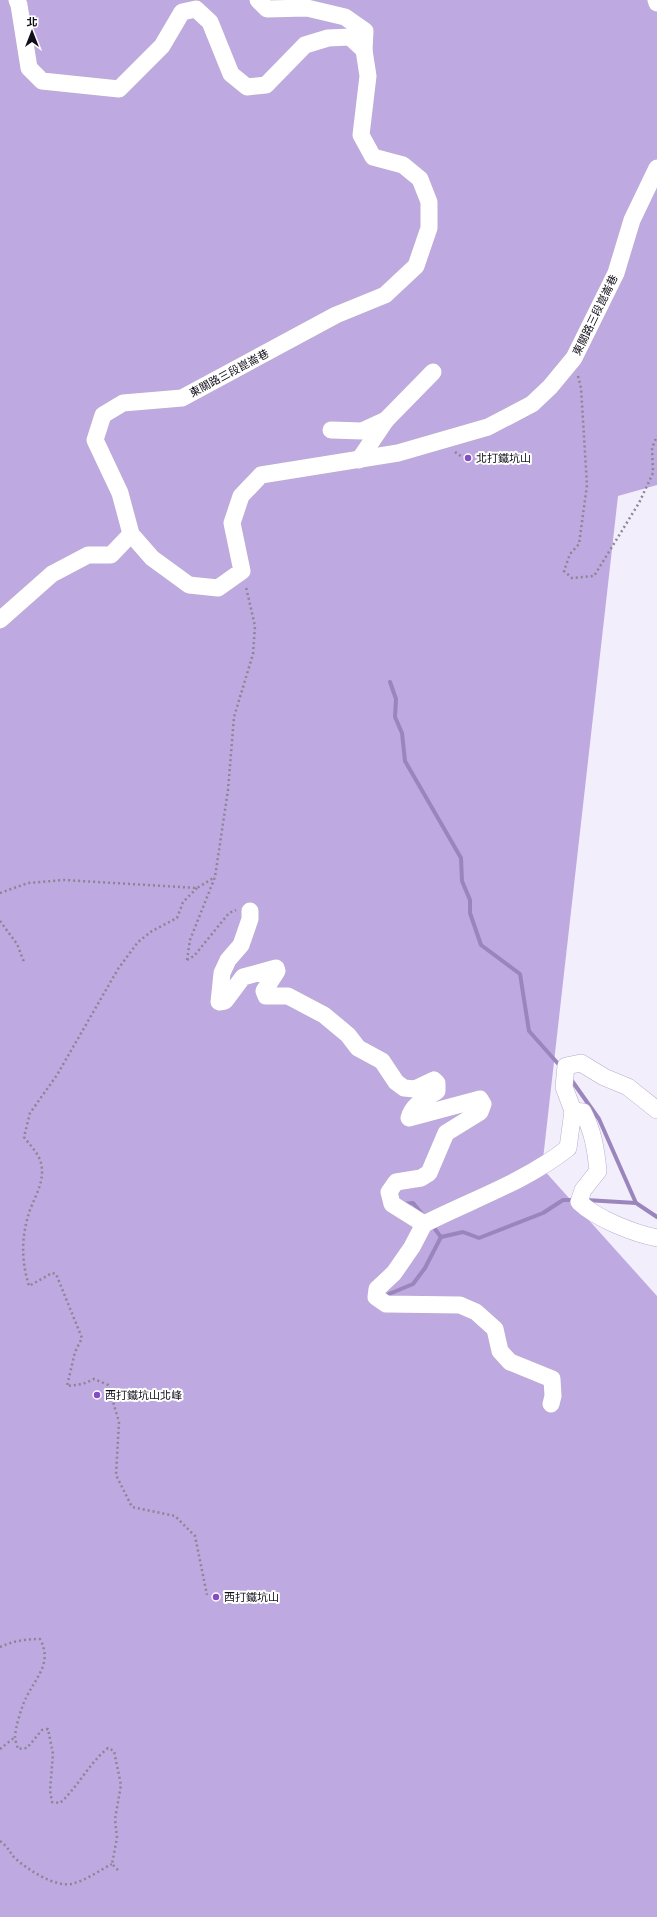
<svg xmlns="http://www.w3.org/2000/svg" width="657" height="1917" font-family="'Crimson Pro','Noto Sans TC',serif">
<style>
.forest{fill:#bfa9e1}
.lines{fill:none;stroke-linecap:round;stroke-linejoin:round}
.stream{stroke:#9a85bc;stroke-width:4}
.minor-casing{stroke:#b9accd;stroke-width:18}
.path{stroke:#8a8692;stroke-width:2.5;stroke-dasharray:2 3;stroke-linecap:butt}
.minor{stroke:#fff;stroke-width:17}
.poi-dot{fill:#844cc3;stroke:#fff;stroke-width:1.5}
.labels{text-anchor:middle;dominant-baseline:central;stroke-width:4;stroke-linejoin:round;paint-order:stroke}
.street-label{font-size:11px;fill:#130f1a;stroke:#fff}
.poi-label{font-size:11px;fill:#130f1a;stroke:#fff;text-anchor:start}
</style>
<rect width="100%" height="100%" fill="#f3eefc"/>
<path class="forest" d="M0 0H657V485L618 496 542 1168 657 1296V1917H0Z"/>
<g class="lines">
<g class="stream">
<path d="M390 682 396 699 395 717 402 733 405 761 461 858 462 881 470 900V913L481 945 520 974 529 1031 561 1067"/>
<path d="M570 1078 599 1119 636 1203 657 1217"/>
<path d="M586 1200 636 1203"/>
<path d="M403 1204 413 1203 423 1215"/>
<path d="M431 1224 441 1237"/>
<path d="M389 1294 413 1284 425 1268 441 1237 463 1232 479 1238 543 1213 563 1200H575"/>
</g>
<g class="minor-casing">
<g id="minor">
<path d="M17 0 19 5 29 68 42 81 119 89 162 46 182 12 196 9 210 22 231 74 247 87 266 85 305 45 328 38 350 37 364 50 368 76 361 135 373 157 403 165 420 179 429 202V228L416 266 385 295 336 315 182 398 123 403 103 415 95 440 120 493 131 534 152 558 189 585 218 588 242 571 232 523 241 496 261 475 398 453 488 427 532 404 550 387 574 358 616 273 632 220 657 168"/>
<path d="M258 0 267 9 307 8 345 17 365 31 364 50"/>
<path d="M656 0 657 3"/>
<path d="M331 430 362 431 386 420"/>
<path d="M359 460 386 420 433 372"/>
<path d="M0 620 52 574 88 555H111L131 534"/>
<path d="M250 911V919L241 945 228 960 222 973 219 1002 225 1001 243 977 276 968 277 971 264 991 266 996H288L324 1015 348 1035 358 1048 382 1061 396 1082 404 1088 415 1089 434 1080 437 1083V1091C426 1098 412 1105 409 1118L480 1099 483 1104 480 1112 446 1133 429 1173 421 1178 396 1182 389 1192 392 1204 424 1224C471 1200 525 1182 568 1148L573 1111 583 1112C593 1131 596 1150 598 1171L583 1190 579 1202C597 1219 633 1233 657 1238"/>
<path d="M573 1111 564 1087 566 1066 581 1063 604 1077 628 1087 657 1110"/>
<path d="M424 1224 412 1247 394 1273 377 1289 376 1297 386 1304 460 1305 476 1312 495 1329 500 1351 510 1362 552 1379 553 1396 551 1404"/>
</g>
</g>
<g class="path">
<path d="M578 376 581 388 587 485 579 544 570 554 564 571 572 578 594 576 639 503 653 473 652 448 657 436"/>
<path d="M455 452 465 459"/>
<path d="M197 888 183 902 177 918 152 931 138 942 118 969 57 1075 30 1113 24 1137C29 1144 39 1154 41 1163 45 1181 36 1194 30 1210 21 1236 21 1260 29 1286L52 1273 56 1274 82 1338 75 1352 67 1386 83 1384 94 1379 108 1385 119 1422 116 1475 132 1507 175 1516 195 1536 207 1595"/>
<path d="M0 893 28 883 64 880 197 888 215 877"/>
<path d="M0 921 17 944 24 962"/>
<path d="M187 960 190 940 215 877 228 790 234 717 253 654 255 626 246 587"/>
<path d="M187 960 194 956 229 913 236 910"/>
<path d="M0 1647C13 1641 26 1639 40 1639 53 1663 36 1677 26 1698 22 1705 15 1729 15 1737 15 1740 17 1745 18 1749L27 1748 42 1730 48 1729 53 1754 50 1791 52 1802 60 1803C78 1787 89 1763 108 1748L114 1751 121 1785 115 1819 117 1838 112 1864 120 1872"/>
<path d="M0 1749 15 1737"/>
<path d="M0 1841C10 1848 9 1853 16 1859 28 1870 55 1887 71 1884 85 1881 100 1870 112 1864"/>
</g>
<use href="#minor" class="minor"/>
</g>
<g class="poi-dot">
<circle cx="468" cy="458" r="4"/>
<circle cx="97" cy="1395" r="4"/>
<circle cx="216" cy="1597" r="4"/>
</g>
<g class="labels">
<g class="street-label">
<text transform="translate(595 315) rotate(-64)">東關路三段崑崙巷</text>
<text transform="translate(229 373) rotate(-28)">東關路三段崑崙巷</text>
</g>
<g class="poi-label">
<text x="476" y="458">北打鐵坑山</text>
<text x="105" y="1395">西打鐵坑山北峰</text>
<text x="224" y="1597">西打鐵坑山</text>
</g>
</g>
<g transform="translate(32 32)" stroke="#ffffff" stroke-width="3" paint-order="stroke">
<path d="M0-3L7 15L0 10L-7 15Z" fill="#130f1a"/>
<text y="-6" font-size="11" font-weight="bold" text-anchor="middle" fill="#130f1a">北</text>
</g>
</svg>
